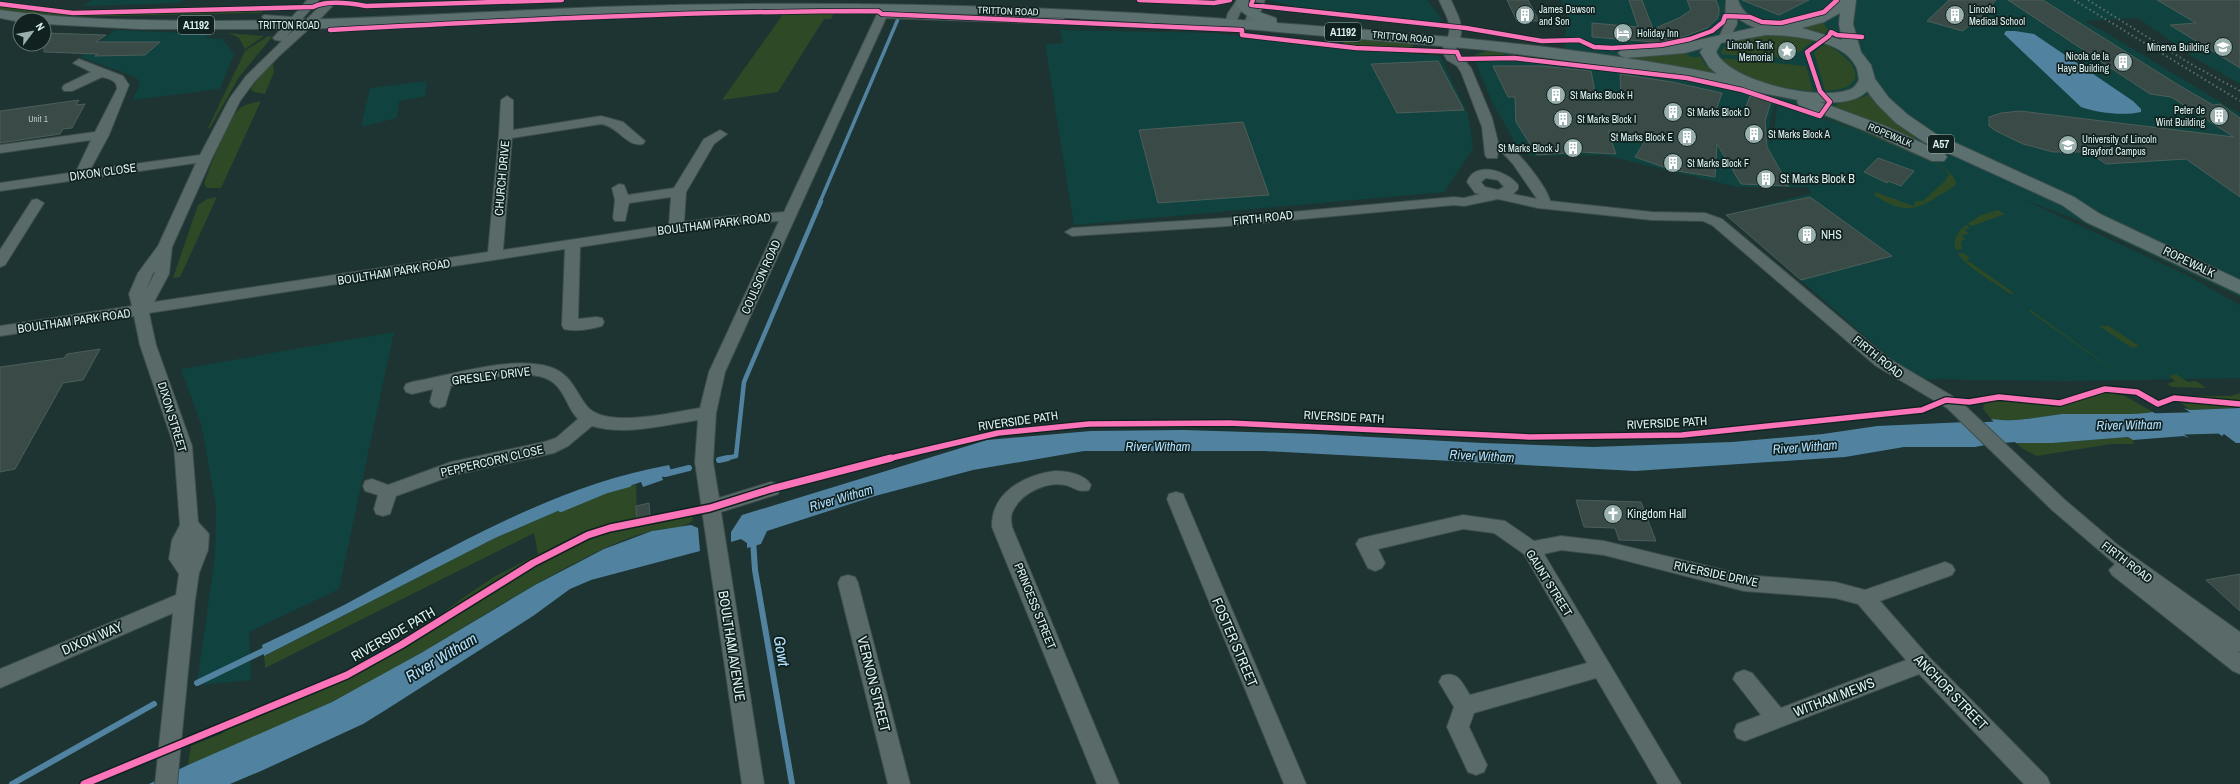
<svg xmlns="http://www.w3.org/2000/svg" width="2240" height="784" font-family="'Archivo Narrow',sans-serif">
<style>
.built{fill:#10433f;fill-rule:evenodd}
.green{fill:#2d4925}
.water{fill:#5183a1}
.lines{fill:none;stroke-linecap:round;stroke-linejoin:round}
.stream-far2{stroke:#5183a1;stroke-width:3.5}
.stream-far1{stroke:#5183a1;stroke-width:4.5}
.stream{stroke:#5183a1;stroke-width:6}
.river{fill:#5183a1;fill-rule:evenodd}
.building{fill:#3a4b47;stroke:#4c5e5a}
.minor-casing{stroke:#3d4e4d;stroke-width:2}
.major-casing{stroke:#3d4e4d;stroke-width:2}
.minor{fill:#596a68;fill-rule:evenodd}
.major{fill:#5b706f;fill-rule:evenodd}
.rail{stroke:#5e706e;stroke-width:2;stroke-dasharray:1.5 3;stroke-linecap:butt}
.cycleway-far2-casing{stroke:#10211f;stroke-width:6}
.cycleway-far1-casing{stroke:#10211f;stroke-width:8}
.cycleway-casing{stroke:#10211f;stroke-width:10}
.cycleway-far2{stroke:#fb73b8;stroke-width:4.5}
.cycleway-far1{stroke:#fb73b8;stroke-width:5.5}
.cycleway{stroke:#fb73b8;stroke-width:7}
.labels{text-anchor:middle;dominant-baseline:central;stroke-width:3.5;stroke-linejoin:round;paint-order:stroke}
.far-number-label{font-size:9px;fill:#b5c9c6}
.far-poi-label{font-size:10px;fill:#def3f1;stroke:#10211f;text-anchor:start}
.far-street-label{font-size:10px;fill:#def3f1;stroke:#10211f}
.shield{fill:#10211f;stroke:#a0b4b2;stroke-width:1}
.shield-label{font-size:11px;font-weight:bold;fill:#def3f1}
.street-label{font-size:12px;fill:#def3f1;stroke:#10211f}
.poi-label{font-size:12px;fill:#def3f1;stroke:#10211f;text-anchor:start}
.water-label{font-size:13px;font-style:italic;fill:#b2e1ff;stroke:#10211f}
.near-street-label{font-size:14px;fill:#def3f1;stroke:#10211f}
.near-water-label{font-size:16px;font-style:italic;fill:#b2e1ff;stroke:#10211f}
</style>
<rect width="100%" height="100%" fill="#1d3432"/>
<g class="built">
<path d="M92 0H184L180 3 83 6Z"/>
<path d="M1127 0H1224L1214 3Z"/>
<path d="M1268 0H1427L1442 19 1439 23 1292 6Z"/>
<path d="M1561 0H2240V84L2193 57 2138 18 2084 21 2105 32 2240 114V297L2073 218 2022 199 2187 275 2240 305V378L2069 381 1914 379 1726 215 1812 193 1807 187H1737L1604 155 1534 156 1521 152 1493 104 1475 61 1470 59 1477 53 1487 51 1564 58 1567 15ZM1776 101 1820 116 1871 135 1778 103 1772 144 1769 138 1770 119Z"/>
<path d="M115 30 209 34 205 38 222 39 234 53 220 89 133 100 140 84 136 77 80 57Z"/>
<path d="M1060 30 1214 33 1354 49 1440 56 1468 114 1473 149 1444 192 1074 225 1045 44 1063 43Z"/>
<path d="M427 81 425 96 399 101 397 118 361 127 370 88Z"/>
<path d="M394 332 339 589 249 632 251 680 197 685 215 556 216 505 201 424 181 369Z"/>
</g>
<g class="green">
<path d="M0 5 71 14 265 10 261 13 64 17 0 11Z"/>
<path d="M784 13H834L831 19H824L778 92 722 100Z"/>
<path d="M1823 22 1828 30 1824 34 1798 28Z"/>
<path d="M228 33 264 36 245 49 239 38Z"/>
<path d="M1769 35 1793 36 1815 40 1788 60 1767 55V58L1721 54C1723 38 1756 37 1769 35Z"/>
<path d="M268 36 272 37 239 77 210 128H208L245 51Z"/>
<path d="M295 39 273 62 274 72 265 94 253 92 251 88 266 67Z"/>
<path d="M1360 40 1412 43 1414 51 1347 46 1343 43 1344 41 1359 43Z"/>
<path d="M1825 44C1835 48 1866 69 1852 83 1846 90 1833 90 1825 91L1814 52Z"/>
<path d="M1487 51H1504V56L1471 57Z"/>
<path d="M1509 52 1688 77 1509 57Z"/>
<path d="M1685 52 1691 57H1701L1706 66 1718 75 1618 59 1617 56H1650Z"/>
<path d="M1722 58 1806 66 1813 91C1791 89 1732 81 1722 58Z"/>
<path d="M1872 93 1917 137 1913 138 1878 123 1834 107 1838 104 1836 102 1861 98Z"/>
<path d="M261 101 221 188H207L204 184C209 168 228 121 238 110 244 104 253 103 261 101Z"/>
<path d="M1775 102C1787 102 1803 110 1816 115 1847 126 1877 137 1908 150 1920 156 1933 160 1944 168 1949 172 1956 178 1956 184 1952 189 1945 192 1940 195 1914 213 1900 212 1874 195L1876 192 1913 206 1916 201H1923L1945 181 1949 174C1939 162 1921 157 1907 151 1864 132 1820 116 1775 102Z"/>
<path d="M217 197 180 277 173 278 198 205 207 199Z"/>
<path d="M1998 210 2005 214 1972 226 1967 224 1981 215Z"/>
<path d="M1966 225 1970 228 1964 230 1969 233 1962 236 1965 239 1961 242 1962 249 1956 250C1952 239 1957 232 1966 225Z"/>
<path d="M1957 253H1963L1970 258 1967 260 2014 293 2010 294C1993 281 1971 271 1957 253Z"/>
<path d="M2031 310 2134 385 2029 311Z"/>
<path d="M2099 326H2109L2139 346 2132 348Z"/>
<path d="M2176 374 2188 382 2196 381 2206 388 2172 387 2167 384 2175 381 2169 376Z"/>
<path d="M2106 392 2125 396 2153 412 2138 414H2062L2013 421 1991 419 1983 409 1984 404 1995 401 2064 405Z"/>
<path d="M2240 393V401L2237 402 2186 396H2231Z"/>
<path d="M2176 399 2233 407 2235 408 2190 410Z"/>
<path d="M2128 437 2133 440 2134 444H2111L2037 456 2023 449 2016 443H2053Z"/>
<path d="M636 484 637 520 694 507 692 521C681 530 665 527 652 531 629 537 608 546 587 557 515 593 448 639 377 678 316 712 252 738 188 765L191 746 223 733V721L248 709 249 715 351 670 428 624 464 597 494 577 538 554 534 533 265 668 264 656 495 538 560 510 575 501 616 486H629Z"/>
</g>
<g class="water">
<path d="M2015 31 2034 34 2133 101 2141 109V112C2123 116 2098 113 2081 107L2004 34 2006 31Z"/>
<path d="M2184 408 2190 410 2240 408V443H2236L2224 434 2222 436Z"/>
<path d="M2153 412 2189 438 2184 436 2133 440 2128 437 2053 443H2016L1991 419 2013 421 2062 414H2138Z"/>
<path d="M1967 422 1990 444 1975 447H1904L1845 457 1635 471 1264 451H1084L973 470 875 496 767 531 761 544 747 548V543L741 539 731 542V532L742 515 987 440 1091 431 1184 430 1316 434 1482 443 1593 447 1732 442 1823 434 1877 426Z"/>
<path d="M669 465 672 473 662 477 663 480 643 487 641 482 629 486H616L575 501 560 510 495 538 264 656 262 645C290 632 318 618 346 604 449 549 553 486 669 465Z"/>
<path d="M691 525 698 528 700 551 591 580 570 589 533 616 384 711 363 724 261 771 230 784H149L188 765 332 702 421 653 535 585 604 549 652 531Z"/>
</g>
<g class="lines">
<path class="stream-far2" d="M820 202 898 19"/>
<path class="stream-far1" d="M724 459 736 456 744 382 821 201"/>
<g class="stream">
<path d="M719 460 728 458"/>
<path d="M665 474 689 468"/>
<path d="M561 509 607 490 629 484"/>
<path d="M753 540 755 570 792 784"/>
<path d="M197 683 269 648"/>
<path d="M12 784 154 704"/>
</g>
<g class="river">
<path d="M2240 411V433L2129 436 2118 433 2114 425 2118 417 2129 414Z"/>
<path d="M2045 418 2056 421 2060 429 2056 437 2045 440 1957 446 1946 443 1941 435 1946 427 1957 424Z"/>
</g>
</g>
<g class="building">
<path d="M1507 0H1528L1539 21H1517Z"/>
<path d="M1629 0H1642L1653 29 1679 18 1691 10 1687 0H1716L1719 8V14L1717 19 1707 28 1666 43 1592 37V23L1638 27Z"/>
<path d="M1742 0H1809L1779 15Z"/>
<path d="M1949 0H1996L1972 26 1967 27 1963 31 1927 21Z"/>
<path d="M2008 0H2043L2180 86 2213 105 2220 104 2240 118V197L2186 159 2106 164 2088 152H2053L2023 144 1996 131 1989 126V117L2001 113 2020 111 2234 137 2171 97 2150 94Z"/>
<path d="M2157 0H2240V68L2170 25 2196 23Z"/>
<path d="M44 33 106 35 96 42H160L145 55 95 56 98 54 44 52Z"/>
<path d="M1438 61 1464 110 1397 113 1371 64Z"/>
<path d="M1493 66H1542L1591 71 1595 92 1621 94 1620 74 1672 82 1722 93 1715 113 1742 117 1750 96 1771 101 1765 121 1767 147 1789 186 1741 184 1717 144 1715 177 1672 170 1635 157 1648 136 1608 131 1616 154 1581 152 1537 155 1516 122 1515 97H1508Z"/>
<path d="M79 100 76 105 85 104 72 128 63 129 60 134 0 143V111Z"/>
<path d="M1243 122 1269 195 1158 203 1139 130Z"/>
<path d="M1878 158 1914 171 1901 186 1888 181 1887 183 1864 172Z"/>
<path d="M1810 197 1892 256 1801 280 1726 215Z"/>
<path d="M100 349 83 380 63 383 15 469 0 472V367L64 358 67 354Z"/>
<path d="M1576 500 1641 502 1656 541 1619 540 1615 528 1584 527Z"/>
<path d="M649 503 650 517 637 520 636 506Z"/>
<path d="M2240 574V611L2206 580Z"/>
</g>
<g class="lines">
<g class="minor-casing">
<g id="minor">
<path d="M307 0H319L302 19 306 20 326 0H338L322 17 278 57 254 82 240 101 212 158 172 247 169 274 154 302 488 252 499 135 501 100 507 96 513 100V130L601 116 623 122 645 141 643 144C627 148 618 126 601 124L512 138 503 250 669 225 671 197 629 203 625 221H615L613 218 615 200 612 188 619 184 624 185 628 195 674 188 704 139 720 130 727 134 714 144 686 192 684 222 722 217 784 212 878 12 1063 18 1069 21 1063 24 886 18 725 372 716 413 713 462 719 498 771 482 778 484 780 489 778 494 721 512 764 784H742L695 462 698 420C664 425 625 436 592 426L568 446 554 453 454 475 396 496 390 514 383 516 376 514 374 509 378 495 365 491 363 486 365 481 372 479 388 485 451 462 544 442 556 438 578 419C568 409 566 395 556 385 536 364 476 380 451 386L445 406 439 408 433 406 430 402 433 389 412 394 406 392 404 388 406 384 412 382C452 375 511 355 550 367 571 374 574 389 586 405 604 430 673 412 700 408L709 372 779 221 722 225 580 247 578 319 596 317 602 318 604 322 602 326C591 329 575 332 564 329L562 325 565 249 149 313 156 345 192 446 198 522 209 534 208 550 199 573 195 600 177 784H155L173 613 0 688V669L176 595 179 574 169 559 172 540 180 525 174 446 140 345 134 316 0 336V326L132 306 129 294 138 273 158 246 196 163 0 191V183L76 172 91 140 0 153V145L95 132 117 89C117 80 109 79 102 77L72 91H64L62 88 64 85 91 72 73 63 79 59 123 76 129 85 109 135 90 170 200 155 230 98 246 76 282 41 275 40 273 38 286 23 264 19 262 17 264 15 292 17ZM297 25H300L286 37ZM155 272 146 291 153 273Z"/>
<path d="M1237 0H1249L1240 13 1235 25H1227L1225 23 1228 13Z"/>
<path d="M1253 0H1265L1256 24 1250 27 1244 24Z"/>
<path d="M1439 0H1451C1455 10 1463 22 1461 34 1460 43 1454 46 1456 55L1465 61 1471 68 1492 118 1499 146 1497 158H1487L1485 155 1482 127 1461 72 1457 66 1447 60 1444 55 1443 46C1456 28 1447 18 1439 0Z"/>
<path d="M1726 0H1738C1744 19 1764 23 1781 28L1783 30 1781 32C1769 36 1747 25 1737 18V24L1729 39H1721L1719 37 1725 24Z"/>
<path d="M1508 147C1519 150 1549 191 1550 201L1652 212 1705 213 1722 219 1888 358 1959 400 2065 500 2119 546 2240 632V652L2237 651 2240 653V674L2233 671 2112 575 2109 570 2115 564 2052 510 1947 408 1876 366 1712 225 1703 221 1652 220 1538 208 1498 199 1464 206 1454 205 1228 226 1072 236 1065 232 1072 228 1228 218 1454 197 1464 198 1480 194 1475 193 1467 182C1475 160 1508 171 1518 185V189L1513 194 1537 199 1513 164 1501 151ZM1486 178 1498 180 1504 187 1498 190 1485 187 1481 182Z"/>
<path d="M37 199 44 203 5 265 0 267V250L32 200Z"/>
<path d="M1055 471C1067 471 1085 474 1091 485L1089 490C1078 493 1074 487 1065 485 1047 481 1022 493 1014 509 1010 515 1011 521 1012 527L1119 784H1097L992 527C991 492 1025 475 1055 471Z"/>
<path d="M1176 492 1183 494 1185 499 1306 784H1284L1167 499 1169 494Z"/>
<path d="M1463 515 1505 521 1534 541 1561 536 1604 541 1744 575 1835 582 1865 590 1945 562 1952 565 1955 570 1952 575 1880 601 1929 657 2047 777 2050 784H2024L1919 674 1745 741 1737 738 1734 731 1737 724 1761 715 1733 679 1736 673 1744 670 1752 673 1781 708 1906 660 1858 604 1835 598 1744 591 1604 555 1561 550 1544 554 1681 784H1658L1596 678 1474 713 1469 727 1487 765 1484 772 1476 775 1468 772 1447 727 1454 707 1439 682 1442 676C1458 670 1462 683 1470 695L1587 663 1524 554 1494 533 1463 529 1378 549 1385 563 1382 568 1375 571 1368 568 1356 544 1359 539 1366 537Z"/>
<path d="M848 575 855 577 858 583 910 784H888L838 583 841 577Z"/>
</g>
</g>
<g class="major-casing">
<path id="major" d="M1237 0H1247L1259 12 1276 18 1277 23C1424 34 1573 45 1717 74L1709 67 1700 52 1703 48 1685 53 1626 58 1621 56 1618 53 1621 50 1626 48 1685 43 1766 25 1780 26 1821 12 1839 0H1856L1853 24 1861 52 1871 65 1875 79 1889 98 1908 115 1936 134 2074 197 2100 214 2240 280V294L2086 222 2062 205 1924 142 1896 123 1877 104 1867 91C1856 103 1834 103 1820 102L1885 126 1944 153 1947 157 1944 161H1932L1873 134 1799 105 1797 102 1798 100 1654 72 1486 50 1234 28 1070 18 905 12H740L305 29H140L44 24V20L20 22 0 18V10C69 20 138 20 208 21 338 21 469 12 599 7 818 0 1037 4 1255 21L1242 12 1235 3ZM1840 13 1839 24 1842 40 1802 28 1824 22ZM1766 35C1791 35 1842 40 1855 65 1858 69 1858 75 1859 80 1857 83 1855 87 1851 89 1822 102 1730 82 1716 52L1721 43Z"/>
</g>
<use href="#minor" class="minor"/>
<use href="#major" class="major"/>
<g class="rail">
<path d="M2074 0 2240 101"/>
<path d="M2088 0 2189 63 2240 91"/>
</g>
<g class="cycleway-far2-casing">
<g id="cycleway-far2">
<path d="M1139 0 1214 3 1230 0"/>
<path d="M1253 0 1251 5 1466 28 1542 41 1579 40 1594 47 1612 48 1661 45 1690 39 1712 31 1723 22 1725 16 1750 17 1762 22 1781 23 1824 12 1837 0"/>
<path d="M0 4 73 13 313 7C327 0 350 3 366 6L562 0"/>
<path d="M330 30C513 20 695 11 878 11L882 14 1242 30V35L1356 48 1457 52 1460 59 1514 58 1687 78 1742 90 1820 116 1830 102 1820 91 1807 52 1829 36 1831 32 1837 35 1862 37"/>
</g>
</g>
<g class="cycleway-far1-casing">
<path id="cycleway-far1" d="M887 459 998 433 1089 424 1229 423 1530 437 1682 435 1922 410 1946 400 1969 402 1999 397 2060 403 2105 389 2137 392 2158 404 2174 398 2240 404"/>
</g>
<g class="cycleway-casing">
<path id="cycleway" d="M84 784 347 675 401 645 533 563 588 535 610 528 710 508 771 489 891 458"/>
</g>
<use href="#cycleway-far2" class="cycleway-far2"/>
<use href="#cycleway-far1" class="cycleway-far1"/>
<use href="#cycleway" class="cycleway"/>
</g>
<defs>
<g id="building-disc" transform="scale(1)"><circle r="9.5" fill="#9ab0ae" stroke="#10211f"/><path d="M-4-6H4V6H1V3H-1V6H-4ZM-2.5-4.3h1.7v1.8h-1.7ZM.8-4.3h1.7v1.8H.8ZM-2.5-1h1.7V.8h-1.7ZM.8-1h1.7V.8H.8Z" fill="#fff"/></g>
<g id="hotel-disc" transform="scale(1)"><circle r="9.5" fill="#9ab0ae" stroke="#10211f"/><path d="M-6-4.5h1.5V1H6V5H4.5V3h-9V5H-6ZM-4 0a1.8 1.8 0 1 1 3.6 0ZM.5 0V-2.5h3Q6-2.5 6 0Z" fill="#fff"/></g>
<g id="university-disc" transform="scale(1)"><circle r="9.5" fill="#9ab0ae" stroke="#10211f"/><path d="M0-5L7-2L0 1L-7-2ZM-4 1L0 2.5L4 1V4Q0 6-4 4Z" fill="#fff"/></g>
<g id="sight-disc" transform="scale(1)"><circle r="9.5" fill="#9ab0ae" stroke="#10211f"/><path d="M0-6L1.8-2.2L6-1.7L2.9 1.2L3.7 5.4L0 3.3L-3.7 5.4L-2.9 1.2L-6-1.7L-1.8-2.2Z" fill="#fff"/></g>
<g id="church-disc" transform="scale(1)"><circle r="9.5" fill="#9ab0ae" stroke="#10211f"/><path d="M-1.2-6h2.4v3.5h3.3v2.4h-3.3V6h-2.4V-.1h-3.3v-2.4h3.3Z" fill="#fff"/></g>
</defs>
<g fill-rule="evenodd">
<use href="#building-disc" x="1525" y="15"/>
<use href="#building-disc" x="1955" y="15"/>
<use href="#hotel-disc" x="1623" y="33"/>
<use href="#university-disc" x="2223" y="47"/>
<use href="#sight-disc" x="1787" y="51"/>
<use href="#building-disc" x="2123" y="62"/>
<use href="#building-disc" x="1556" y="95"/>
<use href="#building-disc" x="1673" y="112"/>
<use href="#building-disc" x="2219" y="116"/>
<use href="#building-disc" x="1563" y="119"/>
<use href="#building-disc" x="1754" y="134"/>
<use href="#building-disc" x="1687" y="137"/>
<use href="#university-disc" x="2068" y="145"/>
<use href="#building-disc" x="1573" y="148"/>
<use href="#building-disc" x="1673" y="163"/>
<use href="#building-disc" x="1766" y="179"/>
<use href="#building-disc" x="1807" y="235"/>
<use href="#church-disc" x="1613" y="514"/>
</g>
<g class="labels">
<g class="far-number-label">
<text x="38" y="119">Unit 1</text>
</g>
<g class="far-poi-label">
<text x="1539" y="9">James Dawson<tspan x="1539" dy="12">and Son</tspan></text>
<text x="1969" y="9">Lincoln<tspan x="1969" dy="12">Medical School</tspan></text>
<text x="1637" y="33">Holiday Inn</text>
<text x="1773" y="45" text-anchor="end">Lincoln Tank<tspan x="1773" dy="12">Memorial</tspan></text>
<text x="2209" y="47" text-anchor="end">Minerva Building</text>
<text x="2109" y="56" text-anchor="end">Nicola de la<tspan x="2109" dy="12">Haye Building</tspan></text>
<text x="1570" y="95">St Marks Block H</text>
<text x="2205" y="110" text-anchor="end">Peter de<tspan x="2205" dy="12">Wint Building</tspan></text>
<text x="1687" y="112">St Marks Block D</text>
<text x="1577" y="119">St Marks Block I</text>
<text x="1768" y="134">St Marks Block A</text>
<text x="1673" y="137" text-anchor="end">St Marks Block E</text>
<text x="2082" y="139">University of Lincoln<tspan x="2082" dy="12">Brayford Campus</tspan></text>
<text x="1559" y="148" text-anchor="end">St Marks Block J</text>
<text x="1687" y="163">St Marks Block F</text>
</g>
<g class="far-street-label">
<text transform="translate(1008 11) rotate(2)">TRITTON ROAD</text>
<text x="289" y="25">TRITTON ROAD</text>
<text transform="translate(1403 37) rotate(5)">TRITTON ROAD</text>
<text transform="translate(1890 135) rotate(23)">ROPEWALK</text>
</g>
<g class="shield">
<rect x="178" y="16" width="36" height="18" rx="3"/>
<rect x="1325" y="23" width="36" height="18" rx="3"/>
<rect x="1928" y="135" width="26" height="18" rx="3"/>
</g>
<g class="shield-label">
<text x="196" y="25">A1192</text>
<text x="1343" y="32">A1192</text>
<text x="1941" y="144">A57</text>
</g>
<g class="street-label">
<text transform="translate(103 172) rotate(-8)">DIXON CLOSE</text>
<text transform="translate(502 178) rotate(-85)">CHURCH DRIVE</text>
<text transform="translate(1263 218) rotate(-6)">FIRTH ROAD</text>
<text transform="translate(714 224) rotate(-7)">BOULTHAM PARK ROAD</text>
<text transform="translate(2189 262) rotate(26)">ROPEWALK</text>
<text transform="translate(394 272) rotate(-9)">BOULTHAM PARK ROAD</text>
<text transform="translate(761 277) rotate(-66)">COULSON ROAD</text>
<text transform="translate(74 321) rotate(-8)">BOULTHAM PARK ROAD</text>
<text transform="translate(1878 357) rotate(39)">FIRTH ROAD</text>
<text transform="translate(491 376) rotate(-7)">GRESLEY DRIVE</text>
<text transform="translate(172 417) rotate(73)">DIXON STREET</text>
<text transform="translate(1344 417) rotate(3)">RIVERSIDE PATH</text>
<text transform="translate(1018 421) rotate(-8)">RIVERSIDE PATH</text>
<text transform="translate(1667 423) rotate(-3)">RIVERSIDE PATH</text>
<text transform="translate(492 461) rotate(-13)">PEPPERCORN CLOSE</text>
<text transform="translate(2127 562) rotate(37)">FIRTH ROAD</text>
<text transform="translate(1716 574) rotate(12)">RIVERSIDE DRIVE</text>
<text transform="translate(1549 583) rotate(58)">GAUNT STREET</text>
<text transform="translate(1035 606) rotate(68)">PRINCESS STREET</text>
</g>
<g class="poi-label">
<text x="1780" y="179">St Marks Block B</text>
<text x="1821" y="235">NHS</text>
<text x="1627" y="514">Kingdom Hall</text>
</g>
<g class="water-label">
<text transform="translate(2129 425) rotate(-1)">River Witham</text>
<text x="1158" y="446">River Witham</text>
<text transform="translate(1805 447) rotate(-4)">River Witham</text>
<text transform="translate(1482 456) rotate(3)">River Witham</text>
<text transform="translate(841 498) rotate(-16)">River Witham</text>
</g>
<g class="near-street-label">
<text transform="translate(393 634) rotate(-30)">RIVERSIDE PATH</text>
<text transform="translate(92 638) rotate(-23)">DIXON WAY</text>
<text transform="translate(1235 642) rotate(67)">FOSTER STREET</text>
<text transform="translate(732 646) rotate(81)">BOULTHAM AVENUE</text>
<text transform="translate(874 684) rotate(76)">VERNON STREET</text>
<text transform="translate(1951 692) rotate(46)">ANCHOR STREET</text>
<text transform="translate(1834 697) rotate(-21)">WITHAM MEWS</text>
</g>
<g class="near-water-label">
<text transform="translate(782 651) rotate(80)">Gowt</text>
<text transform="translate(441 657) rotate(-31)">River Witham</text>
</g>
</g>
<g transform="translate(32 32) rotate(58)"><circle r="19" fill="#10211f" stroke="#627573"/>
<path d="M0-3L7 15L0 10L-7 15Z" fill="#9ab0ae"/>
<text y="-6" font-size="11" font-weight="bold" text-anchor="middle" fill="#def3f1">N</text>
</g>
</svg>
